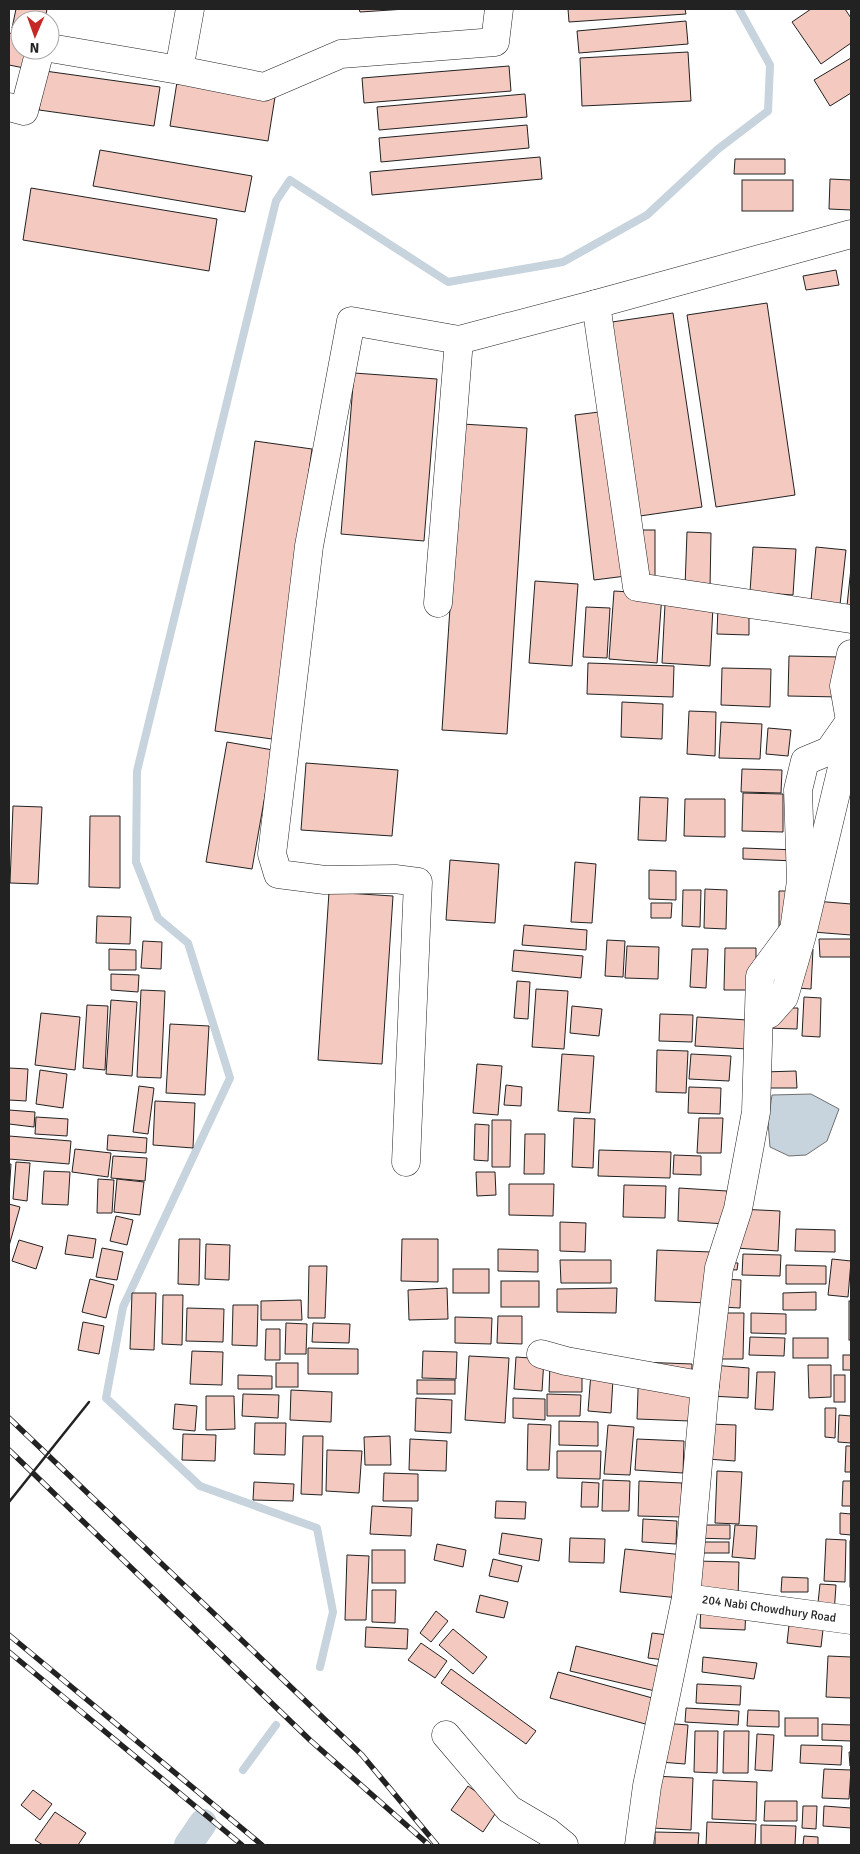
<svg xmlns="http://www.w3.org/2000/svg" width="860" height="1854" font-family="Signika,sans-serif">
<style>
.water{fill:#c7d3dd;stroke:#6f6f6f}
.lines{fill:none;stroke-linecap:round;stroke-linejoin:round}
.stream{stroke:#c7d3dd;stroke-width:8}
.canal{stroke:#c7d3dd;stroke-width:28}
.building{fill:#f3c9c0;stroke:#222}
.minor-casing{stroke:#222;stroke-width:29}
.minor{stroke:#fff;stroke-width:28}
.rail-casing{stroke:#222;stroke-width:5.5}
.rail{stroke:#fff;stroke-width:4;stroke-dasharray:11;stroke-linecap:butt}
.wall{stroke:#222;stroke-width:2.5}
.labels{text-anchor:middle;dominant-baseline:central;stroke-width:4;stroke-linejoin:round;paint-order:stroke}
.street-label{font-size:12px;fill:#222;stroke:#fff}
</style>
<rect width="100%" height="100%" fill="#fff"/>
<path class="water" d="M811 1094 839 1109 827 1141 806 1155 789 1156 770 1147 768 1122 772 1095Z"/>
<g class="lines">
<g class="stream">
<path d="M320 1667 333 1612 317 1528 200 1486 106 1398 123 1307 230 1078 188 943 158 918 136 862 137 771 276 201 290 180 448 282 563 262 647 215 718 149 768 111 770 65 739 9"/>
<path d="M243 1770 276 1725"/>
</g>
<path class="canal" d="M188 1845 203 1823"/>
</g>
<g class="building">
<path d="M16 9H47L45 20H20V29L12 28Z"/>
<path d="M359 9H406L360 12Z"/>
<path d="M568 9H685L686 14 569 22Z"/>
<path d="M811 9H845L851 18V43L821 64 792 22Z"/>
<path d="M686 21 688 44 579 53 577 31Z"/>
<path d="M9 33 20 35V50H27L24 68 9 65Z"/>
<path d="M688 52 691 101 582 106 580 58Z"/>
<path d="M851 58V93L830 106 814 80Z"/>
<path d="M509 66 511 91 364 103 362 78Z"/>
<path d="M45 71 160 87 154 126 39 110Z"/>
<path d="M177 82 275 97 268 141 170 126Z"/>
<path d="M525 94 527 117 379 130 377 107Z"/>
<path d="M527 125 529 148 381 162 379 138Z"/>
<path d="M100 150 252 176 245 212 93 186Z"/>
<path d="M540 157 542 179 372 195 370 172Z"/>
<path d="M735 159H785V174H734Z"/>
<path d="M830 179 851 180V210L829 209Z"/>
<rect x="742" y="180" width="51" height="31"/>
<path d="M31 188 217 219 209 271 23 240Z"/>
<path d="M836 270 839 285 806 290 803 276Z"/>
<path d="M767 303 795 495 716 507 687 315Z"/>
<path d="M673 313 702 507 640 516 612 322Z"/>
<path d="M354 373 437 379 424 541 341 534Z"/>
<path d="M607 411 626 576 594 580 575 415Z"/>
<path d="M462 424 527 428 507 734 442 730Z"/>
<path d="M255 441 312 449 272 739 215 731Z"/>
<rect x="637" y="530" width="18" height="50"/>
<path d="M687 532 711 533 710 588 685 587Z"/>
<path d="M753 547 796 549 793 595 750 592Z"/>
<path d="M816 547 846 550 839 614 810 611Z"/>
<path d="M851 568V616L846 615Z"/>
<path d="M535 581 578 584 572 666 529 663Z"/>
<path d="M614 591 662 594 657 663 609 659Z"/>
<path d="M665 604 713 606 710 666 662 663Z"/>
<path d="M586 607 610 608 607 658 583 657Z"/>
<path d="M718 607 749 608V635L717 634Z"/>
<path d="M789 656 841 657V697L788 696Z"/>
<path d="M588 663 674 666 673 697 587 694Z"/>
<path d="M722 668 771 669 770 707 721 705Z"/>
<path d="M622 702 663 704 662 739 621 737Z"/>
<path d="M689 711 716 712 715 756 687 754Z"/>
<path d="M721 722 762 724 760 759 719 758Z"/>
<path d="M768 728 791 730 788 756 766 754Z"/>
<path d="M227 742 273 750 252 869 206 862Z"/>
<path d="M306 763 398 770 392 836 301 830Z"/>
<path d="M742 769 782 770 781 793 741 792Z"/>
<path d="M743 793 783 794V832L742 831Z"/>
<path d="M640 797 668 798 666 841 638 840Z"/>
<path d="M685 799H725V837L684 836Z"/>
<path d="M13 806 42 807 38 884 10 883Z"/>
<path d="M90 816H120V888L89 887Z"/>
<path d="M743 848 797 850V861L743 859Z"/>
<path d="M450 860 499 864 495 923 446 920Z"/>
<path d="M575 862 596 864 592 923 571 922Z"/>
<path d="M649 870 676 871V900L649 899Z"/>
<path d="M705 889 727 890 726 929 704 928Z"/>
<path d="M683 890H701L700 927 682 926Z"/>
<path d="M779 891H800L779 930Z"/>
<path d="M329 892 393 896 382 1064 318 1060Z"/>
<path d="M815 901 851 904V935L813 932Z"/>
<path d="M651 903H672L671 918H651Z"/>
<path d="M97 916 131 917 130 944 96 943Z"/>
<path d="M524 925 587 930 586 950 522 945Z"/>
<path d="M819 939H851V957H820Z"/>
<path d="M607 940 625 941 623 977 605 976Z"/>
<path d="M143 941 162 942 161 969 141 968Z"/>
<path d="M627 946 659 947 658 979 625 978Z"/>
<path d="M786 947 813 949 811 989 784 987Z"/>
<path d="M725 948H756V990H724Z"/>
<path d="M109 949 136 950V970H109Z"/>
<path d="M692 949H708L706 988 690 987Z"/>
<path d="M514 950 583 956 581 978 512 971Z"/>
<path d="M111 974 139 975 138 992 111 990Z"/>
<path d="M517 981 530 982 528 1019 514 1018Z"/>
<path d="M536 989 568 991 564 1049 532 1047Z"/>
<path d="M141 990 165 991 161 1078 137 1077Z"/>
<path d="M804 997 821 998 820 1037 802 1036Z"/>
<path d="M111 1000 137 1002 132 1076 106 1074Z"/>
<path d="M87 1005 108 1006 105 1070 83 1068Z"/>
<path d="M572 1006 602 1009 599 1036 570 1033Z"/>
<path d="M766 1008H798L797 1029 766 1028Z"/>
<path d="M41 1013 80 1017 75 1070 35 1065Z"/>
<path d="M660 1014 693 1015 692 1042 659 1041Z"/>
<path d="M697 1017 748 1020 747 1049 695 1046Z"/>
<path d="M170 1024 209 1026 205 1095 166 1093Z"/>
<path d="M657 1050 688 1051 686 1093 656 1092Z"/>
<path d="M562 1054 594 1056 590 1113 558 1111Z"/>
<path d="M691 1054 731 1056 729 1081 689 1079Z"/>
<path d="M477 1064 502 1066 498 1115 473 1113Z"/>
<path d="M9 1068 28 1069 26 1101 9 1100Z"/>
<path d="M40 1070 67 1074 63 1108 36 1104Z"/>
<path d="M796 1071 797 1088H763V1072Z"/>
<path d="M506 1085 522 1087 521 1106 504 1105Z"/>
<path d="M139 1086 154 1088 148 1134 133 1132Z"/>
<path d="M689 1087 721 1088 720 1114 688 1113Z"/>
<path d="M155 1101 195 1103 193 1148 153 1145Z"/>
<path d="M9 1110 35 1112 34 1127 9 1124Z"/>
<path d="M36 1117 68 1119 67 1136 35 1134Z"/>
<path d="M574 1118 595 1119 593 1168 572 1167Z"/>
<path d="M699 1118H723L721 1153H697Z"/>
<path d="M492 1120H511L510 1167H492Z"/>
<path d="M475 1124 489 1125 488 1161 474 1160Z"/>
<path d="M525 1134H545L544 1174H524Z"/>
<path d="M108 1135 147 1138 146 1153 107 1150Z"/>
<path d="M9 1136 71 1141 69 1164 9 1159Z"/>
<path d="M75 1149 111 1153 108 1177 72 1172Z"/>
<path d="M599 1150 671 1152 670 1178 598 1176Z"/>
<path d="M674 1155 701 1156V1175L673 1174Z"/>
<path d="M113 1156 147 1158 145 1181 111 1178Z"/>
<path d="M16 1162 30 1163 27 1201 13 1199Z"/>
<path d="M9 1164H11L9 1195Z"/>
<path d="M44 1171 70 1172 68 1205 42 1204Z"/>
<path d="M476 1172H495L496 1195 477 1196Z"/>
<path d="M98 1179 114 1180 112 1213H97Z"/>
<path d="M117 1179 144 1182 140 1215 114 1212Z"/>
<path d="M509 1184H554L553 1216 509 1215Z"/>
<path d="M624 1185 666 1186 665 1218 623 1217Z"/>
<path d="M679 1188 727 1191 726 1224 678 1221Z"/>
<path d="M9 1204 20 1207 9 1246Z"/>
<path d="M739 1209 780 1211 778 1251 736 1248Z"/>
<path d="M116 1216 133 1220 127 1245 110 1241Z"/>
<path d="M560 1222 586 1223 585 1252 560 1251Z"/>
<path d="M796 1229 835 1230V1252L795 1251Z"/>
<path d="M68 1235 96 1239 93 1258 65 1254Z"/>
<path d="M179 1239H200L199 1285 178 1284Z"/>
<path d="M402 1239H438V1282L401 1281Z"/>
<path d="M19 1240 43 1247 36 1269 12 1261Z"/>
<path d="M206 1244 230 1245 229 1280 205 1279Z"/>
<path d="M102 1248 123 1252 117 1280 96 1277Z"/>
<path d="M498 1249 538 1250V1272L498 1271Z"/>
<path d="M657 1250 712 1252 710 1303 655 1301Z"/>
<path d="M743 1254 781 1255 780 1276 742 1275Z"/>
<path d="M832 1259 851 1261 848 1297 828 1295Z"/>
<path d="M560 1260H611V1283H561Z"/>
<path d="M723 1262 738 1263 737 1270 723 1269Z"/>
<path d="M786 1265 826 1266V1284H786Z"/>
<path d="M309 1266H327L325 1318H308Z"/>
<rect x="453" y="1269" width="36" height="24"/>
<path d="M90 1279 114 1285 106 1318 82 1312Z"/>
<path d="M722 1279 741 1280 740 1308 721 1307Z"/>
<rect x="501" y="1281" width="38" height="26"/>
<path d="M447 1288 448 1319 409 1320 408 1290Z"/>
<path d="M617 1288 616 1313 557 1312V1289Z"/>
<path d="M816 1292V1310H783V1293Z"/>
<path d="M132 1293H156L154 1350 130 1349Z"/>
<path d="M163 1295H183L182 1345 162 1344Z"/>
<path d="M301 1300 302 1320H261V1301Z"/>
<rect x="849" y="1301" width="2" height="39"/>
<path d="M233 1305H258L257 1346 232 1345Z"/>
<path d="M187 1308 224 1309 223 1342 186 1341Z"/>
<path d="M718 1313H744L743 1359H716Z"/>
<path d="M751 1313 786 1314V1334L751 1333Z"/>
<path d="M498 1316H522V1344L497 1343Z"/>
<path d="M455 1317 492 1318 491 1344 455 1343Z"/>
<path d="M83 1322 104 1326 99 1354 78 1350Z"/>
<path d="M286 1323 307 1324 306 1354H285Z"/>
<path d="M313 1323 350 1324 349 1343 312 1342Z"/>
<path d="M266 1329H280V1360H265Z"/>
<path d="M750 1337 785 1338 784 1356 749 1355Z"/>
<rect x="793" y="1338" width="35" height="20"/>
<path d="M308 1348 358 1349V1374H308Z"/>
<path d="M192 1351 223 1352 222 1385 190 1384Z"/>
<path d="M423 1351 457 1352 456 1379 422 1378Z"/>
<rect x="843" y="1355" width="8" height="15"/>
<path d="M469 1356 509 1358 505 1423 465 1420Z"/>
<path d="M516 1357 544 1359 542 1391 514 1389Z"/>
<path d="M592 1360 614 1362 611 1413 588 1411Z"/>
<path d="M639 1362 692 1364 690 1421 637 1419Z"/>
<rect x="276" y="1363" width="22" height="24"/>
<path d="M550 1363H582V1392H549Z"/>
<path d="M712 1365 749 1368 748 1398 710 1396Z"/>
<path d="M808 1365H831V1397L809 1398Z"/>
<path d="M757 1372H775L773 1410 755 1409Z"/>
<path d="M238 1375 272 1376V1389H238Z"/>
<rect x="834" y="1375" width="11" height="27"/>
<rect x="417" y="1380" width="38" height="14"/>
<path d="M291 1390 332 1392 331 1422 290 1420Z"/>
<path d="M243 1394 279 1395 278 1418 242 1416Z"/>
<path d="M547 1394 581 1395 580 1416H547Z"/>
<path d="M206 1396H234L235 1429 206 1430Z"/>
<path d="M416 1398 452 1400 451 1433 415 1431Z"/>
<path d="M513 1398 545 1399V1420L513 1418Z"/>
<path d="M175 1404 197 1406 195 1431 173 1429Z"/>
<path d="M825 1408H836L835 1438 825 1437Z"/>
<path d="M839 1415 851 1416V1443L838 1442Z"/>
<path d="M559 1421 598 1422V1446L559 1445Z"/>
<path d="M255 1423H286L285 1455 254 1454Z"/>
<path d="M528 1424 551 1425 549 1470H527Z"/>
<path d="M709 1424 736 1425 735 1461 707 1459Z"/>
<path d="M608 1425 634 1427 630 1475 604 1474Z"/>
<path d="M183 1434 216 1435 215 1461 182 1460Z"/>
<path d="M303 1436H323L322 1495 301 1494Z"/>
<path d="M390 1436 391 1465H365L364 1437Z"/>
<path d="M410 1439 447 1441 446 1471 409 1470Z"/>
<path d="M637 1439 684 1441 683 1473 635 1470Z"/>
<path d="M846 1446H851V1472H845Z"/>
<path d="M327 1450 362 1451 359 1493 326 1491Z"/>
<path d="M557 1451H601L600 1479 557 1478Z"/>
<path d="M717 1471 742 1472 739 1524 715 1523Z"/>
<path d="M384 1473 418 1474V1501H383Z"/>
<path d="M603 1480 630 1481 629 1511H602Z"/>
<path d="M639 1481 682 1483 681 1517 638 1516Z"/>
<path d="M843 1481H851V1506H842Z"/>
<path d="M254 1482 294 1484 293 1501 253 1500Z"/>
<path d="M582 1482 599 1483 598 1507H581Z"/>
<path d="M496 1501 526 1502 525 1519 495 1518Z"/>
<path d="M372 1506 412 1508 411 1536 370 1534Z"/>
<path d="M840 1513 851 1514V1535L840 1534Z"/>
<path d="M643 1519 677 1521 676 1544 642 1542Z"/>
<path d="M694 1525H730V1539L694 1538Z"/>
<path d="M735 1525 757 1526 755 1559 732 1557Z"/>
<path d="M502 1533 542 1539 539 1561 499 1554Z"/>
<path d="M570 1538 605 1539 604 1563 569 1562Z"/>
<path d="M826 1539 846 1540 845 1582 824 1581Z"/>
<rect x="850" y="1541" width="1" height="46"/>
<rect x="692" y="1542" width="37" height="11"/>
<path d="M437 1544 466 1550 463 1567 434 1560Z"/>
<path d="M625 1549 684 1555 679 1598 620 1592Z"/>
<rect x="372" y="1550" width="33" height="33"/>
<path d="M347 1555 369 1556 366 1620H345Z"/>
<path d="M493 1559 522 1566 518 1582 489 1576Z"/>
<path d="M695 1561 739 1562 738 1599 694 1597Z"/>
<path d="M782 1577 808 1578V1592H781Z"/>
<path d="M820 1584 836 1585 834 1614 817 1612Z"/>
<path d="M372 1590H396L395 1623 372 1622Z"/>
<path d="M480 1595 508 1602 504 1618 476 1612Z"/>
<path d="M701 1605 746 1607 745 1630 700 1628Z"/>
<path d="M436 1611 448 1621 431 1642 420 1633Z"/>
<path d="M790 1616 824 1621 821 1647 787 1643Z"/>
<path d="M366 1627 408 1629 407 1649 365 1647Z"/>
<path d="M453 1629 487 1657 473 1674 439 1645Z"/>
<path d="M652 1633 668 1635 665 1660 648 1658Z"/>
<path d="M421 1643 447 1661 435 1678 408 1660Z"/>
<path d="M576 1646 661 1667 655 1691 570 1671Z"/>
<path d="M828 1656 851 1657V1698L826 1697Z"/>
<path d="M703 1657 757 1663 754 1679 702 1672Z"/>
<path d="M451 1669 536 1731 526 1744 441 1683Z"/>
<path d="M558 1672 656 1699 649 1725 550 1698Z"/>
<path d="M697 1684 741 1686 740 1705 696 1703Z"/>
<path d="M686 1708 739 1711 738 1725 685 1722Z"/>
<path d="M748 1710 779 1711V1727L747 1726Z"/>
<rect x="785" y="1718" width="33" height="18"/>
<path d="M663 1723 688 1725 685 1764 660 1762Z"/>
<path d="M822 1724 851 1725V1741L822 1740Z"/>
<path d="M695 1731H718L717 1773 694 1772Z"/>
<path d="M724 1731H749L748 1773H723Z"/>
<path d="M757 1734 774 1735 772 1771 755 1770Z"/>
<path d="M801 1745 842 1746 841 1765 800 1763Z"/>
<path d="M849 1752H851V1766H850Z"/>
<path d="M824 1769 851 1770 849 1799 822 1798Z"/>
<path d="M654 1776 693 1778 691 1830 652 1828Z"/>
<path d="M713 1780 757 1782 756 1821 712 1819Z"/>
<path d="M468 1786 499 1808 483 1832 451 1810Z"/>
<path d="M33 1790 52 1804 40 1820 21 1805Z"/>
<path d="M765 1801H797V1821H764Z"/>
<path d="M803 1806H817L816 1829 802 1828Z"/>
<path d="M824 1806 851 1808V1828L823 1826Z"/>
<path d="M55 1812 86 1833 78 1845H43L35 1840Z"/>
<path d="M707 1822 756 1824 755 1845H706Z"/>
<path d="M761 1825 796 1826 795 1845H761Z"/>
<path d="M655 1832 699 1833 698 1845H655Z"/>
<path d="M804 1836 818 1837V1845H803Z"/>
</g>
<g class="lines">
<g class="minor-casing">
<g id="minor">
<path d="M50 48 179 70 190 9"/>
<path d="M179 70 264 87 341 54 495 42 499 9"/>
<path d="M9 107 24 111 40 50"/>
<path d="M851 234 596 304 637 587 851 619"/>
<path d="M438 603 459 340 596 304"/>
<path d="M769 1014 784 997 802 935 851 730"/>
<path d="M406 1162 418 882 395 879 325 880 278 874 272 854 309 546 351 321 459 340"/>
<path d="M541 1354 566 1361 705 1386"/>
<path d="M686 1598 851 1620"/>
<path d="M446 1735 509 1809 548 1832 564 1845"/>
<path d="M639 1845 647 1786 686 1598 705 1386 719 1268 738 1209 756 1112 760 976 794 930 801 881 798 790 805 761 829 751 850 721 844 686 851 654"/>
</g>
</g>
<use href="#minor" class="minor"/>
<g class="rail-casing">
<g id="rail">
<path d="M9 1418 362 1755 437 1845"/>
<path d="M9 1450 311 1741 429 1845"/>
<path d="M9 1635 262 1845"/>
<path d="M9 1652 242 1845"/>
</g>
</g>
<use href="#rail" class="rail"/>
<path class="wall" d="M9 1502 89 1402"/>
</g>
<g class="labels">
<g class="street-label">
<text transform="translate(769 1609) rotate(8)">204 Nabi Chowdhury Road</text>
</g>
</g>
<rect width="860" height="1854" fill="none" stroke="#222222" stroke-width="20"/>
<g transform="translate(35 35) rotate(182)"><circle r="24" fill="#ffffff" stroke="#a7a7a7"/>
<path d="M0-4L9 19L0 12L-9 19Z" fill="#c62828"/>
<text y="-8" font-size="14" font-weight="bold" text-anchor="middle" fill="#222222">N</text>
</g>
</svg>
